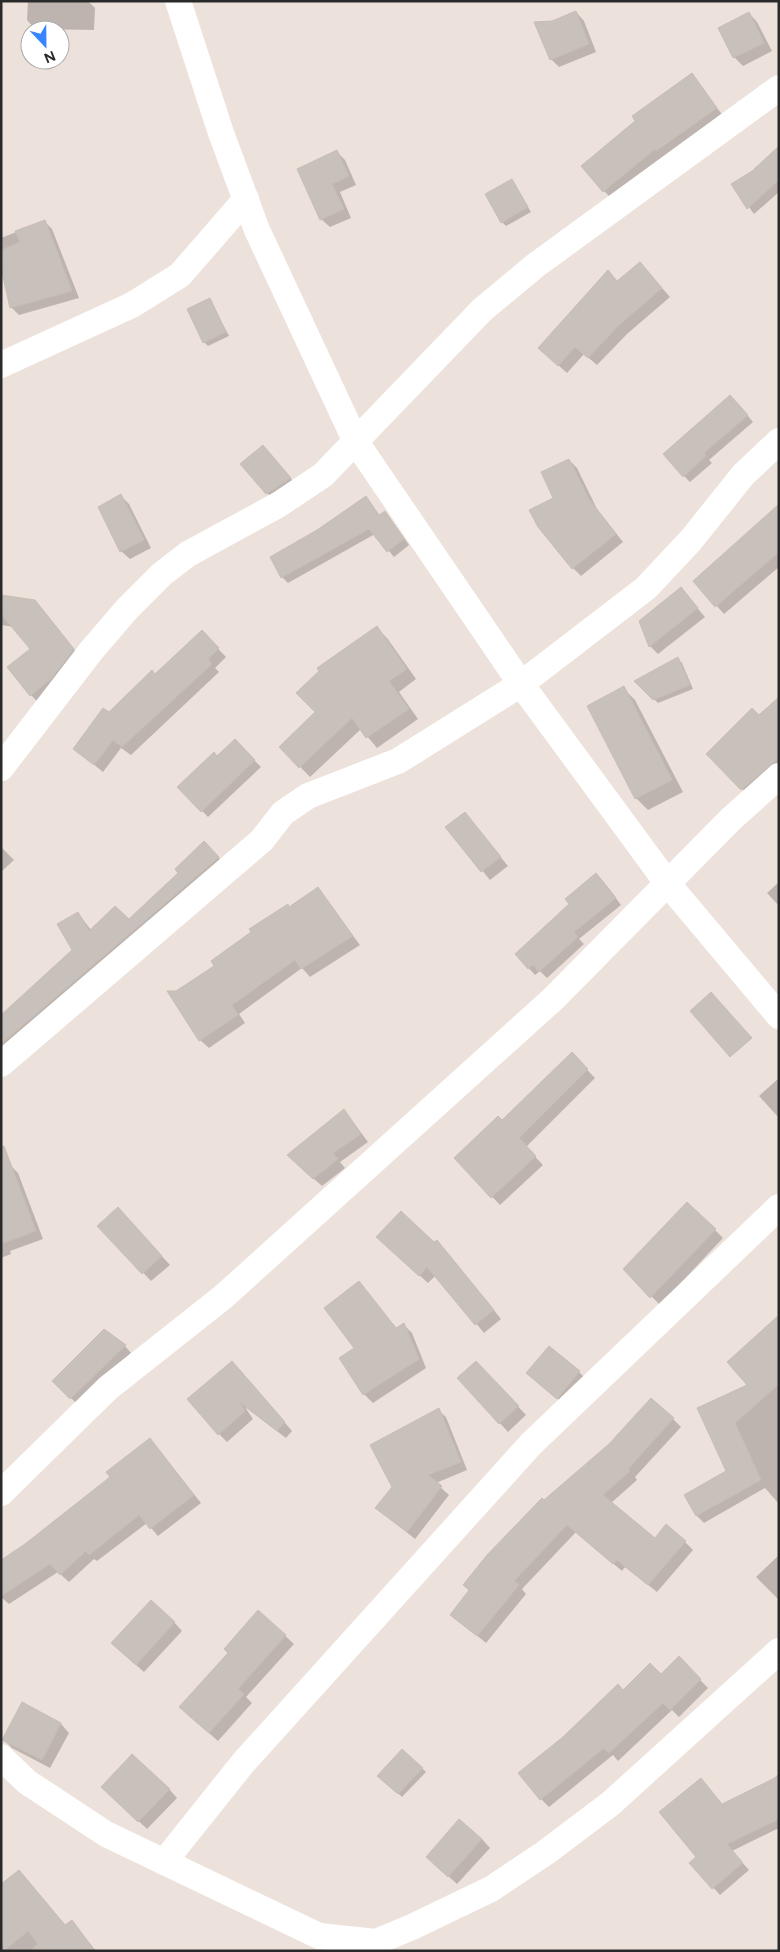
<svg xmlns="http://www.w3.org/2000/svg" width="780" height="1952" font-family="Figtree,sans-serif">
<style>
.shadow{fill:#0003}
.building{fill:#c8c0ba;stroke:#c9beb5}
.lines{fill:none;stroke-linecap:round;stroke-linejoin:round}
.minor{stroke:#fff;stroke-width:26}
</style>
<rect width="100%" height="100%" fill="#ede2db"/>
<g class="shadow">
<path d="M28 1H88L95 8 94 30 35 29 27 20Z"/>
<path d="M576 12 584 21 596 52 559 67 551 59 552 22Z"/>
<path d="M749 13 757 22 772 51 743 66 734 57Z"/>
<path d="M692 75 724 117 612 199 604 191Z"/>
<path d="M779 148V192L754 214 733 185 752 172Z"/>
<path d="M337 152 345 160 356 185 340 192 351 218 330 227 321 219Z"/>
<path d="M512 181 531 212 506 226 502 222Z"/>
<path d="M44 221 52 229 79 298 19 315 11 307 1 263V238Z"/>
<path d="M648 272 670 297 627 334 597 365 584 354 567 373 548 356 618 282Z"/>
<path d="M210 300 229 336 208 346 204 342Z"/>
<path d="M737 403 753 422 709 460 712 463 690 482 684 476Z"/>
<path d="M263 446 298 487 275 502 242 464Z"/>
<path d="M569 460 577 468 597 509 623 542 581 576 573 568 555 499Z"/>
<path d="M121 496 129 504 151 548 130 559 121 551Z"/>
<path d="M366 498 380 516 385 512 390 518 409 545 394 557 375 534 288 583 282 577 318 531Z"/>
<path d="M779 506V567L724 614 695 582Z"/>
<path d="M681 589 705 617 658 654 650 646Z"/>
<path d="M1 597 42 609 80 657 38 702 31 695V649L14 627 1 625Z"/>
<path d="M377 628 387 638 416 679 399 692 418 719 377 748 361 729 310 777 281 747 317 712Z"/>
<path d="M202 632 226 657 215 668 219 672 131 755 121 748 103 772 75 749 109 714 155 675Z"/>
<path d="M678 659 682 663 693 689 658 703 636 681Z"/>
<path d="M623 688 635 700 683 792 648 810 636 798Z"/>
<path d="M779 699V771L750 797 708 754Z"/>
<path d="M235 741 261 767 208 817 179 787Z"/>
<path d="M465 813 508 866 490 880 447 827Z"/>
<path d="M204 843 226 865 1 1058V1017L73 950 78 913 91 930 129 921 180 873Z"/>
<path d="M1 847 14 860 1 872Z"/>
<path d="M603 881 621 905 579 939 584 944 547 978 540 971 535 975 516 954Z"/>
<path d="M779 882V906L767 893Z"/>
<path d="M318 889 360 945 310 977 302 968 239 1014 245 1023 209 1048 200 1040 216 967Z"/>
<path d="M572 1054 595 1078 526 1147 543 1165 500 1205 455 1158 502 1122Z"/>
<path d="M778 1079 779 1080V1118L759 1096Z"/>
<path d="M344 1110 368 1142 340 1162 345 1168 322 1186 297 1164Z"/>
<path d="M10 1165 18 1173 43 1239 10 1251 11 1254 1 1258V1172Z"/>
<path d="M126 1217 170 1265 151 1281 99 1226Z"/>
<path d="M715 1230 723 1238 660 1305 625 1269Z"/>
<path d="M434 1244 445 1250 501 1319 484 1333 436 1275 428 1283 386 1245Z"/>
<path d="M359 1283 397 1329 404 1325 412 1333 426 1368 373 1403 364 1394 340 1358 356 1348Z"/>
<path d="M779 1321V1504L765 1488 704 1523 697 1516 686 1496 728 1471 699 1408 750 1386Z"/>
<path d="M125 1346 131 1353 78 1405 54 1381Z"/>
<path d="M240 1370 292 1431 286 1438 245 1407 253 1419 227 1442 219 1434Z"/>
<path d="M484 1370 526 1415 508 1432 459 1378Z"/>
<path d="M579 1372 587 1380 566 1406 527 1373Z"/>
<path d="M438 1410 446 1417 467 1470 436 1483 449 1495 415 1539 377 1508 393 1487Z"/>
<path d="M673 1419 681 1427 635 1477 637 1480 611 1503 655 1540 685 1542 693 1550 657 1592 625 1567 622 1571 576 1532 522 1589 526 1594 486 1643 452 1615 544 1502Z"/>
<path d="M157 1448 201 1503 158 1536 147 1523 97 1561 94 1559 69 1582 58 1572 9 1604 1 1597V1561L26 1545 111 1478Z"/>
<path d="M779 1555V1599H778L756 1577Z"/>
<path d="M259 1612 294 1644 246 1697 252 1703 218 1741 189 1716Z"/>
<path d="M174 1622 182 1631 144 1672 121 1652Z"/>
<path d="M679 1658 708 1688 679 1717 672 1710 618 1761 613 1755 549 1807 541 1799 564 1738 623 1692 661 1676Z"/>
<path d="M23 1704 61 1724 69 1733 50 1768 12 1748 4 1740Z"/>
<path d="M402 1751 426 1772 402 1797 379 1776Z"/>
<path d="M779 1774V1828L732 1851 749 1870 720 1895 691 1863 698 1857 722 1805 770 1781Z"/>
<path d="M169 1789 177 1798 147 1829 111 1795Z"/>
<path d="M482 1839 490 1848 457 1884 436 1865Z"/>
<path d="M19 1871 66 1926 72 1921 96 1951H1Z"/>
</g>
<g class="building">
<path d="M576 11 589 44 550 60 534 22 552 21Z"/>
<path d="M749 12 764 43 733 58 718 28Z"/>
<path d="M692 73 717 108 656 151 655 149 603 192 581 166 635 121 632 116Z"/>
<path d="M779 146V180L747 209 731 184 752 171Z"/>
<path d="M337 150 349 176 332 184 344 209 320 220 297 169Z"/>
<path d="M512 179 528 207 501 223 485 194Z"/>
<path d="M45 220 72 291 10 308 1 268V250L20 242 15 231Z"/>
<path d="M640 262 662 288 618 326 588 358 575 347 558 366 538 348 608 270 617 281Z"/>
<path d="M210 298 226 332 203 343 187 309Z"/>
<path d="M730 395 748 415 704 453 706 456 683 477 663 454Z"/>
<path d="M263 445 291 478 266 494 240 464Z"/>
<path d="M569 459 589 499 616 534 572 569 538 527 529 510 553 498 541 472Z"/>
<path d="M121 494 144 540 120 552 98 507Z"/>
<path d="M366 496 379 515 385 511 404 539 387 552 369 529 281 578 270 557 317 530Z"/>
<path d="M779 504V552L715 607 693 581Z"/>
<path d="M681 587 698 608 649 647 639 621Z"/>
<path d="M1 595 35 600 74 649 51 679 30 696 7 667 30 649 1 614Z"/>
<path d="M377 626 407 669 389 681 409 709 366 738 352 718 299 768 279 747 315 712 296 693 319 671 317 668Z"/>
<path d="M202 630 219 648 208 659 212 664 122 747 113 740 94 765 73 749 103 708 109 712 152 670 155 674Z"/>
<path d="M678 657 690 685 653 700 634 681Z"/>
<path d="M624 686 672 780 635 799 587 706Z"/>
<path d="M779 697V758L741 790 706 754 752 708 759 715Z"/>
<path d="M235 739 255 760 201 812 177 787 214 752 217 756Z"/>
<path d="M465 812 501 857 481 872 445 827Z"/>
<path d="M204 841 219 857 1 1044V1015L72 950 57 924 78 912 89 931 115 906 129 919 178 873 175 869Z"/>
<path d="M596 873 616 898 574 932 578 937 539 972 533 965 528 969 515 954 569 904 565 899Z"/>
<path d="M318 887 353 936 301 969 295 960 232 1005 238 1015 199 1041 167 991H176L214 966 211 961 251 932 249 929 288 904 289 907Z"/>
<path d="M711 992 752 1038 730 1057 690 1011Z"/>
<path d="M572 1052 588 1069 519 1138 536 1156 491 1198 454 1158 498 1116 502 1120Z"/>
<path d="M344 1109 361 1134 333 1153 338 1159 313 1179 287 1155Z"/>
<path d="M4 1146 36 1231 1 1244V1147Z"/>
<path d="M687 1202 716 1229 650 1298 623 1269Z"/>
<path d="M118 1207 162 1256 142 1274 97 1226Z"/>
<path d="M401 1211 434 1242 437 1240 494 1310 475 1325 427 1267 419 1276 376 1237Z"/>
<path d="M359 1281 396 1328 404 1323 419 1359 363 1395 339 1358 354 1348 324 1308Z"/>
<path d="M779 1315V1384L735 1423 761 1480 696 1516 684 1495 726 1471 697 1408 747 1385 727 1362Z"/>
<path d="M104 1329 126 1345 70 1399 52 1381Z"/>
<path d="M549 1346 580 1371 557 1399 526 1373Z"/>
<path d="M232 1361 285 1422 277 1431 240 1402 245 1411 218 1435 187 1399Z"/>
<path d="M476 1361 519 1406 499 1424 457 1378Z"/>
<path d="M651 1398 674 1418 628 1469 630 1471 603 1495 655 1538 666 1524 686 1541 648 1585 617 1560 613 1564 567 1525 514 1581 519 1585 477 1636 450 1615 469 1590 463 1585 487 1555 542 1498 544 1500 609 1444Z"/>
<path d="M439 1408 461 1462 428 1475 442 1486 407 1532 375 1508 392 1487 370 1445Z"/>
<path d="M150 1438 194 1495 150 1529 139 1515 89 1555 86 1551 60 1575 50 1564 1 1596V1560L25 1544 110 1477 106 1472Z"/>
<path d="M151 1600 175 1622 136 1665 111 1643Z"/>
<path d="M258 1610 286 1635 238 1689 244 1694 209 1733 179 1707 228 1653 224 1649Z"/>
<path d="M679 1656 701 1679 670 1710 663 1703 609 1753 604 1748 540 1800 518 1773 563 1737 618 1684 623 1690 650 1663 661 1674Z"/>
<path d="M22 1702 61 1723 42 1760 2 1740Z"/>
<path d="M402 1749 423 1768 398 1794 377 1776Z"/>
<path d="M132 1754 170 1789 138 1822 101 1787Z"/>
<path d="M779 1776V1819L727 1844 743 1863 712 1889 689 1863 696 1857 659 1812 701 1778 722 1804Z"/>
<path d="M459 1819 482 1839 448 1877 426 1857Z"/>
<path d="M19 1870 65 1925 72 1920 95 1951H29L38 1944 28 1931 4 1951H1V1884Z"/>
</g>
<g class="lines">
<g class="minor">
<path d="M178 1 221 133 257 230 356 442 521 684 668 884 779 1016"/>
<path d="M1 365 132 305 180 275 246 199"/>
<path d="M1 768 91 651 127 609 162 574 188 554 278 505 323 475 482 310 536 265 779 88"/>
<path d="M1 1064 262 840 283 813 308 796 398 761 521 684 646 588 691 540 743 475 779 441"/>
<path d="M1 1493 108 1388 223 1297 553 999 731 819 779 776"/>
<path d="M1 1757 27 1782 106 1834 319 1936 376 1942 412 1927 491 1889 545 1853 610 1804 779 1651"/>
<path d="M164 1862 243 1763 531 1444 779 1207"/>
</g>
</g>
<rect width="780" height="1952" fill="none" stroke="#2a2a2a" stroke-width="5"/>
<g transform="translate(45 45) rotate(158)"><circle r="24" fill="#ffffff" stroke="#aaaaaa"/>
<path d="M0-4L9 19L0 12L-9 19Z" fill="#3785ff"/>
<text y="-8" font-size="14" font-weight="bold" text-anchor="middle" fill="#2a2a2a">N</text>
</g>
</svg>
